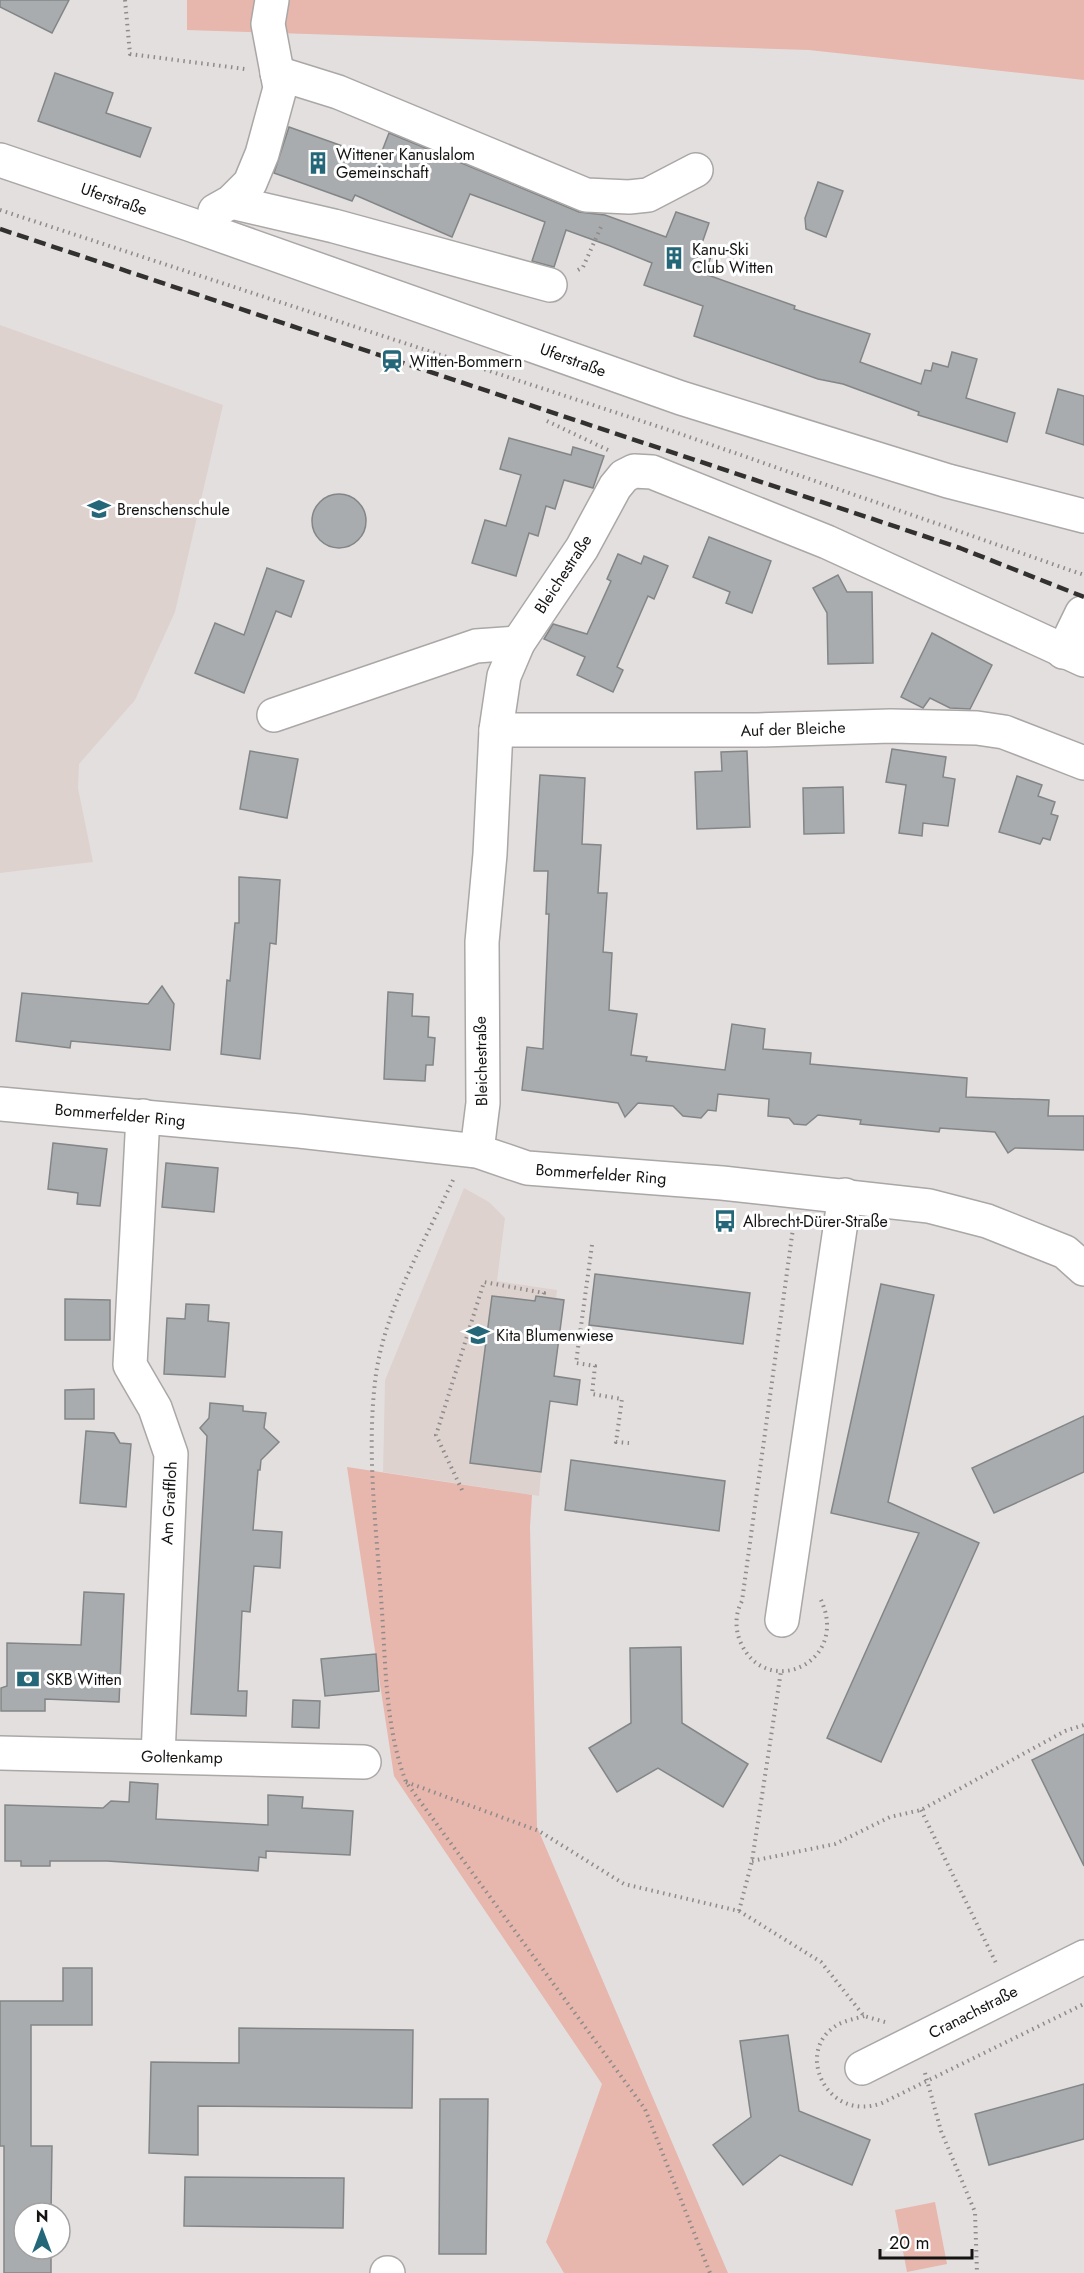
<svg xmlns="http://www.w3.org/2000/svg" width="1084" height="2273" font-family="Jost,sans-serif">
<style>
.built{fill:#ded2cf}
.green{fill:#e7b6ac}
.building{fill:#a9acae;stroke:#838687;stroke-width:1.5}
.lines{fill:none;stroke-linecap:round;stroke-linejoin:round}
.minor-casing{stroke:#aaa7a6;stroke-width:36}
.path{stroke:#8e8b8a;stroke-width:4;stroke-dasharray:1.5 4.5;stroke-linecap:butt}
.minor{stroke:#fff;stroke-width:33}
.rail{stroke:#333130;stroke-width:4.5;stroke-dasharray:12 6;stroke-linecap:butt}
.labels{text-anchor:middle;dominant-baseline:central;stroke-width:6;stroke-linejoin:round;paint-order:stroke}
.poi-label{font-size:16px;fill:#151413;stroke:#fff;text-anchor:start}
.street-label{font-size:16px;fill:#151413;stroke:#fff}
</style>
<rect width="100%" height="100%" fill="#e3dfde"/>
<g class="built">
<path d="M0 325 223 405 175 612 135 700 79 764 78 788 93 862 0 873Z"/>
<path d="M464 1188 489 1202 505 1218 497 1281 557 1290 539 1496 383 1472 385 1380Z"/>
</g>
<g class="green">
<path d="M187 0H1084V80L809 50 187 30Z"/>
<path d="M347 1467 532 1495 530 1527 537 1827 728 2273H564L546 2242 602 2084 394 1776Z"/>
<path d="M935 2202 947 2264 907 2272 895 2210Z"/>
</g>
<g class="building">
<path d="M0 0H69L52 33 0 7Z"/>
<path d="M55 73 113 93 106 113 151 128 140 157 38 121Z"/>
<path d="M289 127 379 159 389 133 579 212 605 215 666 237 676 212 709 223 700 249 712 253 705 274 795 306 794 309 870 334 860 362 921 384 925 370 931 371 933 363 948 367 952 352 977 359 966 398 1015 413 1007 442 918 415 919 412 843 384 818 379 694 336 703 306 644 285 652 263 610 246 566 230 554 267 532 261 545 222 500 205 470 194 452 237 355 195 352 201 274 173Z"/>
<path d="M818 182 843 191 826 237 806 229 805 218Z"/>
<path d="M1058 389 1084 396V445L1046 433Z"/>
<path d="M509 438 571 455 573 447 604 456 593 488 564 480 555 509 546 506 538 536 529 533 516 576 472 563 485 520 506 526 521 475 500 469Z"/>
<circle cx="339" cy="521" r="27"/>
<path d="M709 537 771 561 752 613 726 603 730 592 693 577Z"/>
<path d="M618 554 641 564 644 556 668 566 654 599 648 596 617 667 623 670 613 692 577 675 585 657 544 639 553 624 587 634 611 581 607 579Z"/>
<path d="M267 568 304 581 291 617 276 611 244 693 195 673 215 623 244 635Z"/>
<path d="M838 575 847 592H872L873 663 828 664 827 613 813 588Z"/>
<path d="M932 633 992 665 970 709 950 708 930 698 923 708 901 697Z"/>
<path d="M892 749 946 757 943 777 955 779 948 826 923 823 922 836 899 833 906 785 886 782Z"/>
<path d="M250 751 298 759 287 818 240 809Z"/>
<path d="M747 751 750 827 697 829 695 772 722 771 721 752Z"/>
<path d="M540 775 585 778 582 844 601 845 598 893H607L603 952 612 953 609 1010 637 1014 631 1055 647 1057 646 1061 725 1070 732 1024 765 1029 763 1049 811 1053 810 1064 967 1078 966 1097 1049 1100 1048 1116H1084V1150L1015 1148 1008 1153 995 1132 940 1128 939 1132 900 1128 860 1124 861 1120 818 1115 806 1125 794 1124 789 1118 768 1116 769 1099 718 1094 716 1111 708 1110 701 1118 683 1116 673 1106 638 1103 625 1117 618 1103 522 1090 527 1047 543 1049 549 914H546L548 871H534Z"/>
<path d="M1017 776 1042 785 1038 796 1055 802 1051 814 1058 816 1050 840 1043 838 1040 844 999 832Z"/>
<path d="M843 787 844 833 804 834 803 788Z"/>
<path d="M239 877 280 880 276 944 270 943 260 1059 221 1054 227 980 230 981 235 923H239Z"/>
<path d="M162 986 174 1004 170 1050 71 1041 70 1048 16 1041 22 993 148 1004Z"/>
<path d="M388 992 413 994 412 1016 429 1017 428 1037 435 1038 433 1065H426L425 1081 384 1079Z"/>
<path d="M53 1143 107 1149 100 1206 77 1204 78 1193 48 1189Z"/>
<path d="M166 1163 218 1168 214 1212 162 1207Z"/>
<path d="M595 1274 750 1293 743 1344 589 1325Z"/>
<path d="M881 1284 934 1295 888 1502 979 1543 881 1762 827 1738 919 1533 831 1513Z"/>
<path d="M492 1296 535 1301 536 1296 564 1300 554 1376 580 1380 577 1405 550 1401 541 1472 470 1463Z"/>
<path d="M65 1299 110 1300V1340H65Z"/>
<path d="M186 1304 209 1305 208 1321 229 1323 225 1377 164 1374 167 1318 185 1319Z"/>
<path d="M94 1389V1419H65V1390Z"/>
<path d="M210 1403 243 1406V1411L266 1413 264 1428 279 1442 261 1460 260 1470H258L253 1530 282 1532 280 1568 254 1566 250 1612 242 1611 238 1691H247L246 1716 191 1714 207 1436 200 1428 209 1418Z"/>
<path d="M1084 1416V1472L994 1513 972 1468Z"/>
<path d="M86 1431 114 1433 120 1443 131 1444 126 1507 80 1503Z"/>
<path d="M571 1460 725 1481 719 1531 565 1510Z"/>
<path d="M84 1592 124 1594 119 1702 45 1699V1711H1V1688L7 1686V1643L81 1645Z"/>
<path d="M681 1647 682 1723 748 1764 723 1807 658 1768 617 1792 589 1748 631 1723 630 1648Z"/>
<path d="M376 1654 379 1691 325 1696 321 1659Z"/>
<path d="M293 1700 320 1701 319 1728 292 1727Z"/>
<path d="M1084 1734V1866L1032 1760Z"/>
<path d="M130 1782 158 1784 156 1819 268 1825V1795L303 1797 302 1808 353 1811 350 1855 266 1851V1858L259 1857 258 1871 107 1861H50V1866H21V1861H5V1805L103 1808 111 1801 129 1802Z"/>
<path d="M63 1968H92V2025H31V2146H52L51 2213H24V2249H51V2273H4V2146H0V2001H63Z"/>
<path d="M239 2028 413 2030 412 2108 198 2106V2155L149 2153 151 2062 239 2063Z"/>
<path d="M788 2035 799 2111 870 2140 852 2185 780 2155 743 2185 713 2145 751 2117 740 2041Z"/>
<path d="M1084 2084V2139L989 2165 975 2114Z"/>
<path d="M440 2099H488L486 2254H439Z"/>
<path d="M185 2177 344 2178 343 2228 184 2226Z"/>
</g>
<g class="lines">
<g class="minor-casing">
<g id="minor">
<path d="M277 73 338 92 586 195 629 197 648 195 696 170"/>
<path d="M0 160 189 224 681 398 948 481 1084 516"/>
<path d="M231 202 334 226 550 285"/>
<path d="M215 211 231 202 250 183 262 154 280 88 268 24 272 0"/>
<path d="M1063 652 1082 613"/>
<path d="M274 715 476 646 518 643"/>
<path d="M496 730H758L891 726 977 728 1004 732 1084 763"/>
<path d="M0 1104 299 1131 477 1151 527 1168 722 1183 929 1206 987 1221 1065 1252 1084 1269"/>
<path d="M143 1116 130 1365 155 1408 171 1454 158 1756"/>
<path d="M477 1151 483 1103 482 942 490 854 496 730 504 676 518 643 582 548 615 487 624 476 634 471 652 472 827 542 1084 660"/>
<path d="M782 1620 845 1195"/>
<path d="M0 1753 364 1762"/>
<path d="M862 2068 1084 1957"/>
<path d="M387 2273H388"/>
</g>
</g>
<g class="path">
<path d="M125 0 130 54 245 69"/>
<path d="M0 210 672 431 1084 575"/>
<path d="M578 270 583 267 601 227"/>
<path d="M547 421 608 450"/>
<path d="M453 1180C425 1241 386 1306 376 1374 366 1448 376 1524 381 1598 386 1659 384 1724 406 1782L645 2109 710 2273"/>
<path d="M794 1221 742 1601C735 1614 735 1628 740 1641 765 1702 854 1662 819 1596"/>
<path d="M592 1245 576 1363 595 1366 592 1394 622 1399 616 1442 629 1443"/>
<path d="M462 1490 436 1435 484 1282 544 1293 543 1297"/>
<path d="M406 1782 539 1831 624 1884 739 1911 821 1962 864 2016 885 2022"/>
<path d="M921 1810 997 1965"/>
<path d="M752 1861 835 1844 890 1817 921 1810 1065 1731 1084 1725"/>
<path d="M739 1911 752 1861 781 1671"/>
<path d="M864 2016C855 2019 842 2021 834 2027 795 2054 828 2123 882 2103L1084 2004"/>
<path d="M925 2073 941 2131 975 2212 977 2273"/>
</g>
<use href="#minor" class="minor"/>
<path class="rail" d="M0 229 960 548 1084 597"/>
</g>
<defs>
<g id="building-bare" transform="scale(1.8)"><path d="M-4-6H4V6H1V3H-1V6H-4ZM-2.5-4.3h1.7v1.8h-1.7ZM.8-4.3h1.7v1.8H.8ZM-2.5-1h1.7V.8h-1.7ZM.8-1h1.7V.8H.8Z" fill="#246779" stroke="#fff" stroke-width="2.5" paint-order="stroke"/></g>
<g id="station-bare" transform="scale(1.8)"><path d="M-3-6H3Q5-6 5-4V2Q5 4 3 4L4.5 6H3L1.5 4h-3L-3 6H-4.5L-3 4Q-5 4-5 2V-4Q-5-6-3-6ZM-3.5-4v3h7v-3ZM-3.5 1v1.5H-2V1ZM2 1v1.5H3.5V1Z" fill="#246779" stroke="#fff" stroke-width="2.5" paint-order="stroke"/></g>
<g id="school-bare" transform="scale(1.8)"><path d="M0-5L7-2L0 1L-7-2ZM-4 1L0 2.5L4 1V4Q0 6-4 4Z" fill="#246779" stroke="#fff" stroke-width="2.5" paint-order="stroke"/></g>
<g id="bus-bare" transform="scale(1.8)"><path d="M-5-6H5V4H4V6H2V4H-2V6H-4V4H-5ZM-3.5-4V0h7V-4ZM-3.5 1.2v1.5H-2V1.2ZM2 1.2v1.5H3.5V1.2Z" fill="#246779" stroke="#fff" stroke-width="2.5" paint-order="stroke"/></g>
<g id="bank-bare" transform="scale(1.8)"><path d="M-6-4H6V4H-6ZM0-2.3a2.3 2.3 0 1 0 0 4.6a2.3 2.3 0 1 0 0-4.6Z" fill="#246779" stroke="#fff" stroke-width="2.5" paint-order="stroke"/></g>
</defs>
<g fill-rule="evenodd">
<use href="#building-bare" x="318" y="163"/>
<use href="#building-bare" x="674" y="258"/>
<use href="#station-bare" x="392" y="361"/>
<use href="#school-bare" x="99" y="509"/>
<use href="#bus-bare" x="725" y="1221"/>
<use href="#school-bare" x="478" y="1335"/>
<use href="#bank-bare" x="28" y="1679"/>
</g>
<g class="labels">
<g class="poi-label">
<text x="336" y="154">Wittener Kanuslalom<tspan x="336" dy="18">Gemeinschaft</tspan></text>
<text x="692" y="249">Kanu-Ski<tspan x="692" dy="18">Club Witten</tspan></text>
<text x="410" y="361">Witten-Bommern</text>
<text x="117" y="509">Brenschenschule</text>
<text x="743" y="1221">Albrecht-Dürer-Straße</text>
<text x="496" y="1335">Kita Blumenwiese</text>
<text x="46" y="1679">SKB Witten</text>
</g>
<g class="street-label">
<text transform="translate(114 199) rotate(19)">Uferstraße</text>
<text transform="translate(573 360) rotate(20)">Uferstraße</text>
<text transform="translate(563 574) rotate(-57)">Bleichestraße</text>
<text transform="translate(793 729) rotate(-2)">Auf der Bleiche</text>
<text transform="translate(481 1061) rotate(-91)">Bleichestraße</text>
<text transform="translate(120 1115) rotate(5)">Bommerfelder Ring</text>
<text transform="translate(601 1174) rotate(4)">Bommerfelder Ring</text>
<text transform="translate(169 1503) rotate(-87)">Am Graffloh</text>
<text transform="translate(182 1757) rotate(1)">Goltenkamp</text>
<text transform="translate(973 2012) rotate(-27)">Cranachstraße</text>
</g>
</g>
<g transform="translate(42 2231)"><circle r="28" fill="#ffffff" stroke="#a1a1a1" stroke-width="1.5"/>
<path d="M0-4.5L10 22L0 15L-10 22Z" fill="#246779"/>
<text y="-9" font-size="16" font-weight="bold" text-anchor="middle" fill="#151413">N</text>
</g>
<path d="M880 2249v9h92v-9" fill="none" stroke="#151413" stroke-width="3"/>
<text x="889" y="2249" font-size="18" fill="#151413" stroke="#ffffff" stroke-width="4.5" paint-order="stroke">20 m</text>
</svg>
